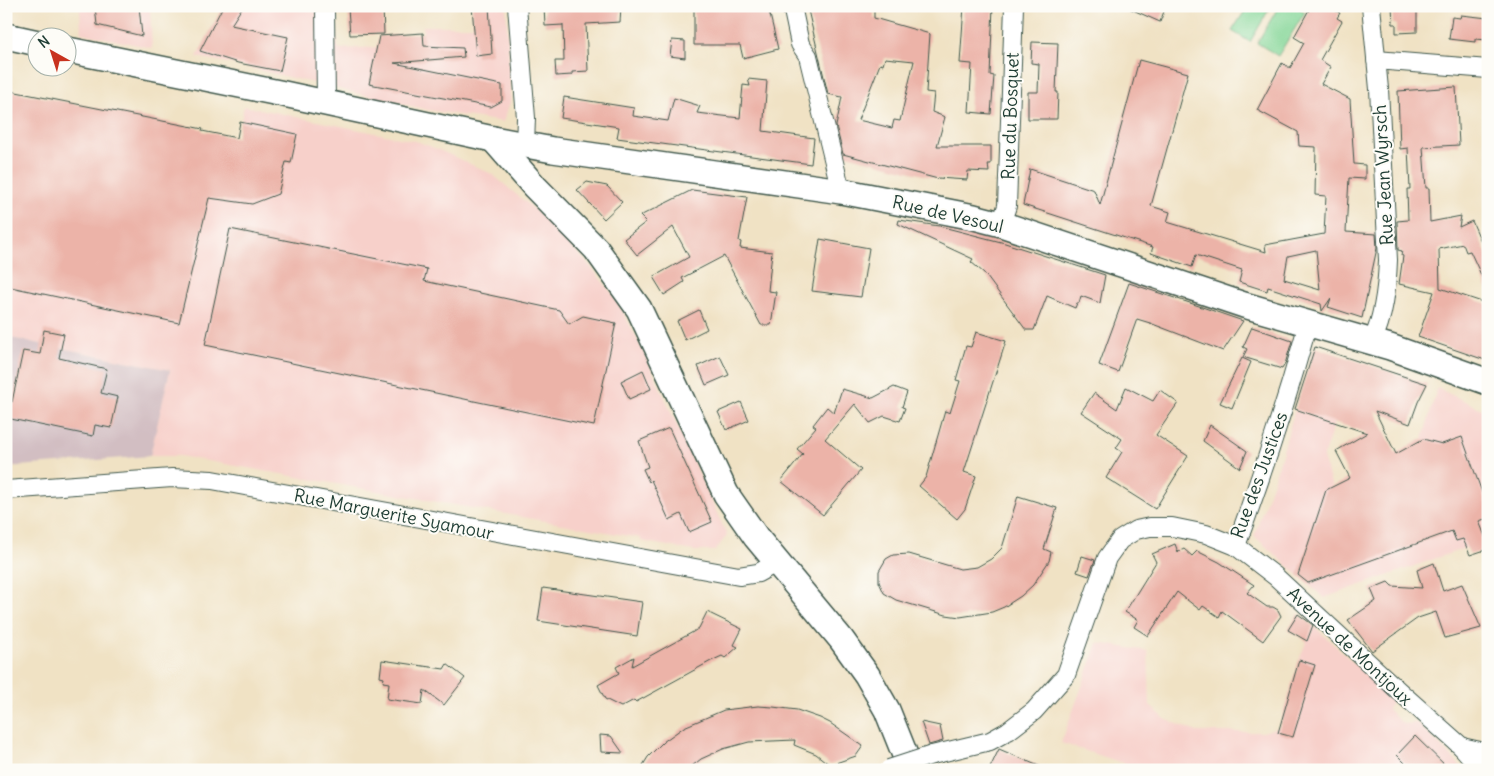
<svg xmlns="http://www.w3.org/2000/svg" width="1494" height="776" font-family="Delius,sans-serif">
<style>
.built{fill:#f7d0ca}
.industrial{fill:#d2bec2}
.green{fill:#84d697;stroke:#528a66}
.building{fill:#ecb3a8;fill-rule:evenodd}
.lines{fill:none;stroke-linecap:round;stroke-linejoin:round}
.street-casing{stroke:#3e564a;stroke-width:20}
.secondary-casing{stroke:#3e564a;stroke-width:28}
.street{stroke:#fff;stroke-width:18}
.secondary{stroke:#fff;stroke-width:25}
.street-bridge-casing{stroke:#3e564a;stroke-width:20;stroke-linecap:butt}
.street-bridge{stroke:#fff;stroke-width:18}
.labels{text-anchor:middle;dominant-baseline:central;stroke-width:4;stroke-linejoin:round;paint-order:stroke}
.street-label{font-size:18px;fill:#1f3d34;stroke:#fdfcf7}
</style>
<rect width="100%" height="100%" fill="#fdfcf7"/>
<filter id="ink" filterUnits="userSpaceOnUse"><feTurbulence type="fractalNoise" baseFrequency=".02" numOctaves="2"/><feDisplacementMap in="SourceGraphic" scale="10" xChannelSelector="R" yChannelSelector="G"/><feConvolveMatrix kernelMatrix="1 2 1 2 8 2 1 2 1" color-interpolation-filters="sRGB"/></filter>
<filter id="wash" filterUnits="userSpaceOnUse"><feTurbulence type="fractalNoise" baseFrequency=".0096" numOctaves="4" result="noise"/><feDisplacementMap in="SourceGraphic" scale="20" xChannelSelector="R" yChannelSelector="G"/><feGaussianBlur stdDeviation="1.12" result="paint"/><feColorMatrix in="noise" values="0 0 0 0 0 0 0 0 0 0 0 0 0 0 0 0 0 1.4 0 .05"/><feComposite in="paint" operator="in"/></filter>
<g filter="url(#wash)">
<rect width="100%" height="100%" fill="#f0e2c4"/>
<g class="built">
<path d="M80 6H150L152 48 81 33Z"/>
<path d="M223 6H335L338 49 423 45V26H473L472 6H506L511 100 503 122 428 110 233 64 197 57Z"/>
<path d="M244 106 419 142 437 149 492 174 542 216 590 266 615 297 643 350 727 535 715 551H694L641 541 640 538 180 456H150L170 370 6 337V156L225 201Z"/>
<path d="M1437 388 1488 412V540L1324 598 1254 536 1281 458 1295 409 1335 422 1323 457 1332 487 1423 439Z"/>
<path d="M1313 625 1393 700 1388 709 1403 724 1417 723 1465 770H1145L1061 743 1098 643 1148 651 1150 705 1165 719 1197 732H1263L1279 727 1299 660Z"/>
</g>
<path class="industrial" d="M6 337 170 370 150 456 6 467Z"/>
<g class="green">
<path d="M1248 6H1271L1250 42 1232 31Z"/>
<path d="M1279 6H1295L1305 12 1278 56 1257 43Z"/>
</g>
<g id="blocks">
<g class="building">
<path d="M95 6H139L142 36 97 25Z"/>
<path d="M223 6H243L231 25 288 37 280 71 238 63 200 51Z"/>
<path d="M472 6H489L492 54 476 56Z"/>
<path d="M544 6H621L620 22 586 24 588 71 572 72V75L556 76 555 61H564L563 25 545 26Z"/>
<path d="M731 6H768L778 49 743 58 740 45H694V8H731Z"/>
<path d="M807 6H874V18L930 34 926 92 934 93 932 112 945 117 937 146H991V164H988L989 172 968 171 967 180 938 178V179L843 154 836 126 842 97 828 94ZM885 58 914 61 900 121 894 120 892 128 858 120 880 64 883 65Z"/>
<path d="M964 6H993L990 75 994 76 991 114 969 112 972 64 960 63Z"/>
<path d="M1124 6H1166L1160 22Z"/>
<path d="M1311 6H1327L1340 13 1337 18 1342 21 1320 60 1331 67 1321 84 1350 99 1354 164 1365 165V179L1349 178 1346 232 1376 234 1377 248 1362 318 1328 307 1331 298 1322 311 1321 304 1268 287 1267 291 1239 282 1242 270 1196 255 1192 267 1151 253 1153 247 1023 205 1030 169 1094 190 1100 205 1139 60 1188 73 1151 206 1170 212 1167 222 1266 252 1265 245 1324 234 1326 196 1315 195 1316 147 1299 146 1298 132 1257 110 1282 63 1290 68 1304 43 1294 37ZM1316 250 1320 290 1284 279 1288 256Z"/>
<path d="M1392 6H1417V32L1396 33V24H1393Z"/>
<path d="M383 7 384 34 350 35 348 8Z"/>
<path d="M1461 15 1488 18V40L1475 39V42L1449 39 1452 17 1460 18Z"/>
<path d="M423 33 424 46 463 48 464 57 394 63 502 85V101L491 107 369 84 379 36Z"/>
<path d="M672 40 685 41V58L670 56Z"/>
<path d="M1032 42 1058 43 1056 92H1058L1057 119H1028V92H1038L1039 64 1031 63Z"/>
<path d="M748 79 767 81 763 131 814 138 811 164 617 138 619 127 561 118 564 97 634 108 633 116 668 121 674 98 700 106 697 113 740 118 743 85 750 86Z"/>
<path d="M1456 87 1459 145 1423 147 1426 188H1429L1430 222 1461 216 1459 227 1472 221 1488 257V290L1470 251 1466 252 1463 244 1439 249 1440 288 1488 304V361L1418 337 1434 292 1399 284 1403 256 1401 255 1402 251 1398 250 1397 221 1408 220 1407 189H1410L1408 148 1400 149 1398 91Z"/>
<path d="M6 90 203 129 202 131 237 138 240 122 297 134 291 163 286 162 278 194 252 204 209 198 179 323 6 286Z"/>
<path d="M587 182 607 186 622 202 604 219 577 190Z"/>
<path d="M692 190 747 197 739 241 741 242 740 248 772 252 768 291 776 292 771 325H761L724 256 682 278 684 282 664 295 653 277 689 257 673 227 637 255 624 239 646 222 640 216Z"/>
<path d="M899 220 939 226 1005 243 1105 275 1100 303 1081 296 1079 303H1077L1075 308 1047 296 1034 330H1026L984 273 971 262 973 259 898 224Z"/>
<path d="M230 229 427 269 424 281 559 310 569 324 583 316 616 323 594 426 205 345Z"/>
<path d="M820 239 869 248 861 297 812 291Z"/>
<path d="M1129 283 1202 307 1243 321 1223 351 1150 323 1137 319 1118 372 1099 365Z"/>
<path d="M699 310 707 329 685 340 677 321Z"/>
<path d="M1252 327 1292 341 1285 364 1282 369 1243 357 1247 349 1243 347Z"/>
<path d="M44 330 64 334 59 358 107 369 101 393 118 397 111 428 95 425 93 436 6 418V400L12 402 23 351 40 354Z"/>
<path d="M976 332 1006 341 964 472 976 476 965 509 957 519 919 486 926 477 945 411 950 413 960 381 956 380 966 346 971 347Z"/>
<path d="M1315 347 1427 384 1418 402 1410 424 1375 411 1396 454 1423 439 1442 444 1462 437 1488 509V518L1479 521 1488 544V549L1470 555 1463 539 1456 541 1452 531 1308 583 1298 575 1326 490 1350 478 1336 451 1367 433 1295 409Z"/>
<path d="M720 356 729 375 706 385 698 366Z"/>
<path d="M1242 358 1251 362 1232 408 1220 403Z"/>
<path d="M643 370 651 389 629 399 621 381Z"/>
<path d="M894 387 907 392 902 407 905 408 900 421 884 416 870 423 855 404 825 439 861 470 823 515 781 481 803 454 797 449 816 427 813 425 827 407 834 413 842 389 873 398Z"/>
<path d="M1126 387 1153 401 1160 390 1178 403 1156 435 1188 456 1155 509 1106 478 1122 452 1116 448 1122 439 1081 412 1094 393 1117 409Z"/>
<path d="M741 402 749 420 726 430 718 412Z"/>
<path d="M1210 425 1247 451 1240 468 1203 441Z"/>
<path d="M669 428 712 522 689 532 681 514 669 520 651 480 649 482 643 469 648 467 639 441Z"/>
<path d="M1018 496 1057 508 1044 549 1051 552 1049 561 1033 585 1021 596 1004 607 992 612 960 617 946 615 896 600 884 593 879 582V571L886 559 893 555 909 554 960 569 977 567 991 559 1002 548Z"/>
<path d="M1175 544 1178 552 1184 549 1192 556 1197 551 1219 562 1254 585 1247 593 1267 607H1273L1278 610 1281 616 1263 641 1222 611 1219 617 1203 606 1200 610 1177 592 1148 636 1134 627 1138 620 1125 612 1156 562 1152 554Z"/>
<path d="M1082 556 1095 560 1089 576 1077 572Z"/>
<path d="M1434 563 1443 591 1462 584 1481 628 1445 638 1436 612 1418 618 1372 651 1348 620 1376 601 1371 589 1388 582 1392 586 1422 588 1417 570Z"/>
<path d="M543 588 642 602 637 636 538 621Z"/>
<path d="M707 612 742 629 734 645 738 647 725 658 722 656 711 661 636 702 634 700 621 707 605 699 598 685 619 673 616 667 634 657 632 666 693 632 699 628Z"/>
<path d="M1298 614 1313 625 1307 641 1288 630Z"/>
<path d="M382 660 444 669 447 664 465 678 444 705 424 690 422 704 387 699 389 683 383 682 384 678 380 677Z"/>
<path d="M1299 660 1315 665 1293 737 1278 733Z"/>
<path d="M758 706 773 707 797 710 820 718 830 723 863 746 856 756 830 765 816 754 794 745 795 740 749 742 723 749 701 759 687 770H640L648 757 663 742 684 727 724 710Z"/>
<path d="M921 722 940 726 943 741 929 745Z"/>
<path d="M600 735 611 736 623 753 601 752Z"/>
<path d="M1415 736 1450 770H1412L1397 755Z"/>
<path d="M999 749 1048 770H989Z"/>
</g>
</g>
</g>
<g filter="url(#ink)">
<use href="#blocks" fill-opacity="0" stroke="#3e564a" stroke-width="1"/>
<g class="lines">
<g class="street-casing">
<g id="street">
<path d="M325 6 326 103"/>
<path d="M517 6 526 118 525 145"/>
<path d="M792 6 800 44 808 56 841 191"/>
<path d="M1371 6 1379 89 1388 260C1387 288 1384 316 1372 342"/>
<path d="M1376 60 1488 69"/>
<path d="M1001 224 1007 206 1014 6"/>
<path d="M6 490 172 478 212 480 739 576 758 573 776 563"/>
<path d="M1236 546C1263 473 1287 399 1308 324"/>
<path d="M932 755 990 741 1008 731 1034 711 1066 675 1107 558 1120 540 1136 530 1150 527H1172L1206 534 1236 546 1275 576 1399 691 1462 747"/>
<path d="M1482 770 1462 747 1480 751H1488"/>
</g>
</g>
<g class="secondary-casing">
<g id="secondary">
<path d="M6 36 38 43"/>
<path d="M68 50 284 94 493 139 553 150 841 191 974 217 1001 224 1244 305 1390 347 1488 382"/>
<path d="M493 139 535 187 596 249 639 309 726 494 756 537 841 639 867 675 887 710 911 770"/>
</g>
</g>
<use href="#street" class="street"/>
<use href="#secondary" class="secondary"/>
<g class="street-bridge-casing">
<path id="street-bridge" d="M889 769 932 755"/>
</g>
<use href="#street-bridge" class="street-bridge"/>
</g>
</g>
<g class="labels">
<g class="street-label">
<text transform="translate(1010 116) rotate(-88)">Rue du Bosquet</text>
<text transform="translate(1383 175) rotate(-93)">Rue Jean Wyrsch</text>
<text transform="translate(948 214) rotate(13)">Rue de Vesoul</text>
<text transform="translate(1259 475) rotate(-70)">Rue des Justices</text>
<text transform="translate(394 514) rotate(11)">Rue Marguerite Syamour</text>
<text transform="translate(1350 646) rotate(43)">Avenue de Montjoux</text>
</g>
</g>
<rect width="1494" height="776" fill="none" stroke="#fdfcf7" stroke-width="25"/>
<g transform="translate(52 52) rotate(321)"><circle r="24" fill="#fdfcf7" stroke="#a4b0a9"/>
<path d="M0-4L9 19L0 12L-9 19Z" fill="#c8321e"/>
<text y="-8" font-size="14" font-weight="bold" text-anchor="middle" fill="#1f3d34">N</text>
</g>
</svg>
